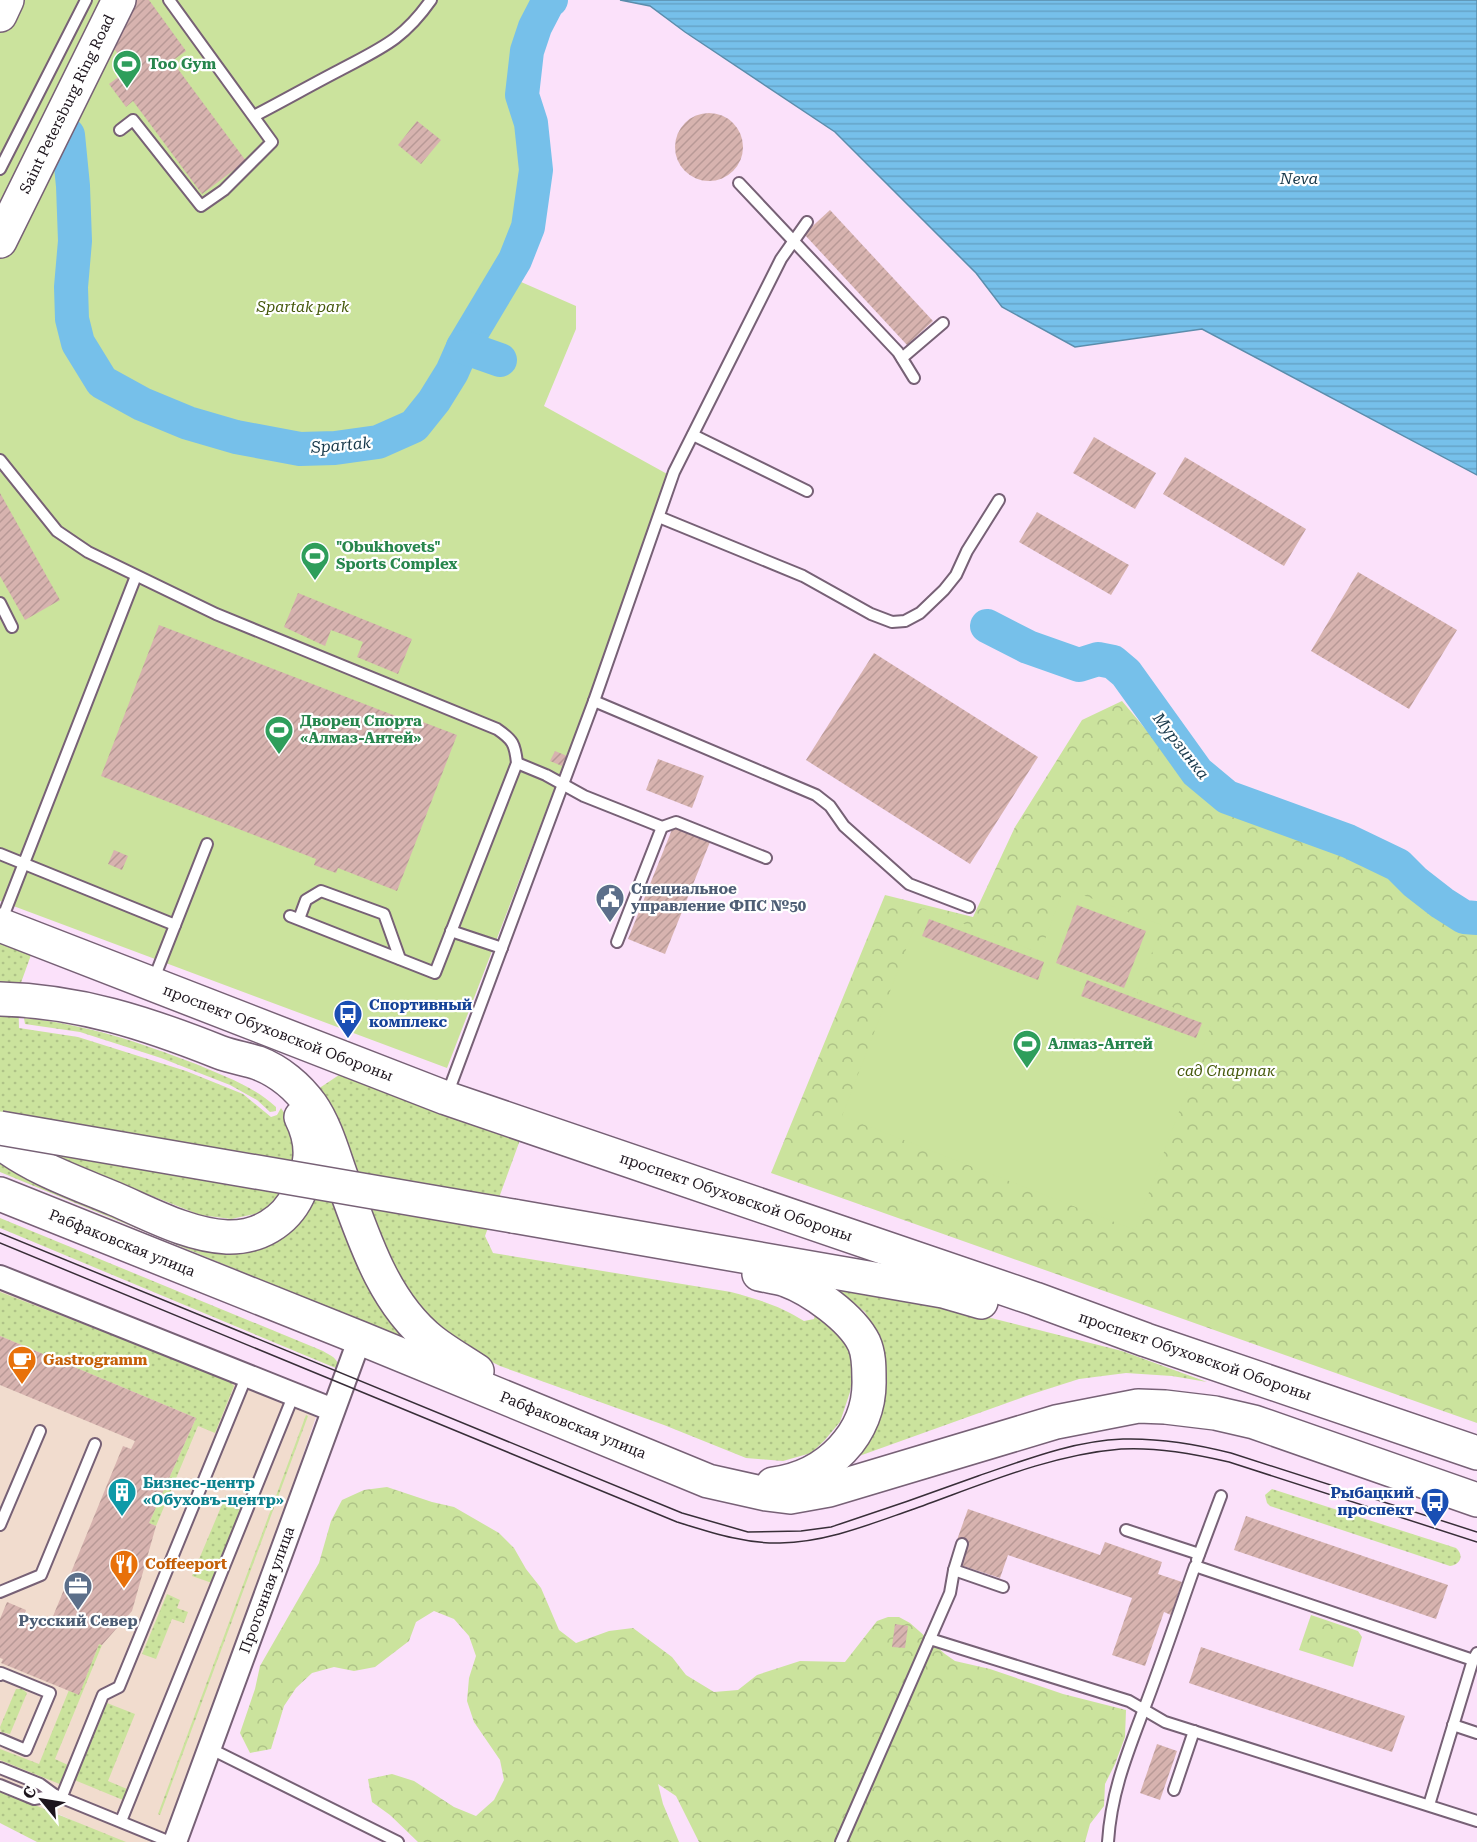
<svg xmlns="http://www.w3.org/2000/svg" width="1477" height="1842" font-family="'Roboto Serif',serif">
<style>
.commercial{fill:#f1dcce}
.grass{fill:url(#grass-dots)}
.forest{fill:url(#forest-crowns)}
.pitch{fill:#cbe39d}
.water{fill:url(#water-rules);stroke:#5b8dac;stroke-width:1.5}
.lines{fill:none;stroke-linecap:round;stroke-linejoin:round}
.river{stroke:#76c0ea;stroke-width:34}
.building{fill:url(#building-hatch)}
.lane-casing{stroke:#776176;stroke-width:14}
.street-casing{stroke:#776176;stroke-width:26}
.primary-casing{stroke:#776176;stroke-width:36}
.highway-casing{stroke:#776176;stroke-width:36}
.lane{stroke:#fff;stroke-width:10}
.street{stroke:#fff;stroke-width:22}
.primary{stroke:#fff;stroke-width:33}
.highway{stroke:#fff;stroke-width:33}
.tram{stroke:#382e38;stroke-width:1.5}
.primary-bridge-casing{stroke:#776176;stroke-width:36;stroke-linecap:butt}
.primary-bridge{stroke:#fff;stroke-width:33}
.labels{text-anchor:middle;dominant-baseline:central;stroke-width:4.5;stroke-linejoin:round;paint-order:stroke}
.leisure-label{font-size:15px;font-weight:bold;fill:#27864d;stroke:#fff;text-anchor:start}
.street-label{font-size:15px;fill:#1d151d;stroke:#fff}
.park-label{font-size:15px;font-style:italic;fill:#45590b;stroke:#fff}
.service-label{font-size:15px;font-weight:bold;fill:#4e5e75;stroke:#fff;text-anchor:start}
.transit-label{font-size:15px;font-weight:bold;fill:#164399;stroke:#fff;text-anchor:start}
.food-label{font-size:15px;font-weight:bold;fill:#c56008;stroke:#fff;text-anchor:start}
.culture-label{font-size:15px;font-weight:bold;fill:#0d838f;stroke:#fff;text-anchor:start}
.water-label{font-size:16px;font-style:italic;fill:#17384a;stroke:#fff}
</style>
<defs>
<pattern id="grass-dots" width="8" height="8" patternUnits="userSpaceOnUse" patternTransform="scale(1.5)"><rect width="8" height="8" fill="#cbe39d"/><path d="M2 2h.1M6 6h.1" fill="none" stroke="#aec287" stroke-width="1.8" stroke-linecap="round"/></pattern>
<pattern id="forest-crowns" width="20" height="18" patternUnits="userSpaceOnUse" patternTransform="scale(1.5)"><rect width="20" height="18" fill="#cbe39d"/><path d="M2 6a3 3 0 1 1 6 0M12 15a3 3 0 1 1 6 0" fill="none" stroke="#aec287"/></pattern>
<pattern id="water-rules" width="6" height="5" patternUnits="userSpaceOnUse" patternTransform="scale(1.5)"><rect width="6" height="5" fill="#76c0ea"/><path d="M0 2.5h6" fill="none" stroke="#66a4c8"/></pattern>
<pattern id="building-hatch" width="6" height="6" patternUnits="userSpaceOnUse" patternTransform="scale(1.5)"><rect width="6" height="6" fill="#d7b3af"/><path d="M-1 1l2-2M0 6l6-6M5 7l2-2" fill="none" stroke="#b89996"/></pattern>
</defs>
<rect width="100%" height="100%" fill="#fbe1fa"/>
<path class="commercial" d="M0 1288 316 1417 246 1623 166 1842H120L45 1808 37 1831 0 1811Z"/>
<g class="grass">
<path d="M0 939 31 955 18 991 19 1028 78 1037 186 1071 243 1094 271 1117 277 1115 281 1108 291 1123 297 1159 280 1193 266 1209 255 1214 231 1219 200 1215 94 1173 56 1156 0 1121Z"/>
<path d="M24 1018C86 1024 138 1042 196 1064 224 1076 253 1086 276 1107V1111L270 1112 257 1100 230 1085 161 1058 80 1032 25 1024Z"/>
<path d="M339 1075 520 1140 485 1236 493 1253 731 1292C757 1299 781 1306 804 1321L814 1319 816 1312 844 1334 854 1367 850 1392 840 1422 824 1441 811 1453 783 1461 746 1458 664 1425 500 1366 468 1350 410 1302 315 1091Z"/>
<path d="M0 1161C45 1187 92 1208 140 1228 158 1235 176 1245 195 1249 225 1255 266 1253 291 1232 308 1217 316 1194 325 1174L407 1340 0 1172Z"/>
<path d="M0 1218 323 1351C331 1356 339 1358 338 1369L0 1228Z"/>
<path d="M837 1289 939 1305 1122 1351 1207 1382 1172 1376 1126 1373 1079 1379 1029 1395 848 1460 883 1406 886 1372 880 1342 865 1312Z"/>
<path d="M0 1292 229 1380 234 1386 215 1433 198 1426 156 1526 149 1523 196 1418 0 1336Z"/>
<path d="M306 1415 308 1416 160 1815 158 1814Z"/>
<path d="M1272 1489 1456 1548C1464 1555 1461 1564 1450 1566L1270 1506 1267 1503 1265 1495Z"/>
<path d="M226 1495 244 1503 212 1583 192 1576Z"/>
<path d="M167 1594 180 1600 177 1608 188 1612 184 1623 172 1619 156 1659 142 1654Z"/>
<path d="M99 1644 102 1645 55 1759 70 1766 62 1785 0 1760V1749L39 1764 69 1690 79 1694Z"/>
<path d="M16 1689H22L27 1693 10 1734 1 1732 0 1727Z"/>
<path d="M107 1703 135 1714 108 1781 127 1789 123 1800 72 1779 77 1768 80 1769Z"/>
<path d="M0 1791 126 1842H37L0 1823Z"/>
</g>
<g class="forest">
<path d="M1122 701 1195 788 1214 803 1255 822 1305 836 1392 870 1413 893 1443 916 1467 925 1477 926V1423L771 1173 885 895 973 917 1015 827 1082 720Z"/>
<path d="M387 1487 432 1502 454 1507 499 1533 514 1548 526 1569 541 1588 559 1630 576 1643 609 1631 633 1628 672 1657 686 1675 714 1692 738 1690 757 1675 800 1661 845 1662 877 1621 888 1617H899L910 1623 945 1654 955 1661 990 1669 1063 1694 1126 1710 1125 1737 1115 1764 1105 1784 1104 1806 1090 1824 1085 1842H699L676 1796 658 1784 663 1804 679 1842H418L390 1815 372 1802 368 1779 392 1774 414 1781 454 1807 476 1816 494 1800 504 1780 500 1760 474 1722 467 1701 469 1678 476 1656 469 1636 454 1619 434 1611 416 1622 409 1641 375 1667 354 1671 334 1667 312 1673 296 1688 284 1706 271 1749 250 1753 240 1733 255 1689 260 1666 319 1563 331 1521 342 1500 364 1490Z"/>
<path d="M1311 1615 1358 1631 1362 1637 1353 1667 1299 1650Z"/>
</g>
<g class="pitch">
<path d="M0 0H563C515 57 543 144 531 211 527 233 513 255 503 274L576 306V329L544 406 669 475 581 720 447 1068 0 901Z"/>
<path d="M1064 888 1162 925 1137 993 1212 1023 1135 1230 842 1116 922 908 1040 953Z"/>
</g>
<path class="water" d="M620 0H1477V475L1202 329 1075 347 1002 307 976 273 835 132 685 32 650 6Z"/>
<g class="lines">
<g class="river">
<path d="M68 135 73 186 75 241 71 287 72 319 78 343 102 382 142 404 188 423 236 437 300 449 335 448 378 442 414 426 434 401 452 372 463 347 515 260 528 227 536 170 531 123 522 95 527 51 535 27 548 2 551 0"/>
<path d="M463 347 500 360"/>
<path d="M987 626 1028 647 1079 665 1098 659 1113 662 1126 673 1197 772 1227 797 1348 841 1398 865 1415 882 1442 903 1464 917 1477 918"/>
</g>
</g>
<g class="building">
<path d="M128 0H149L186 51 172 61 246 161 202 194 133 101 126 107 109 84 129 69 96 24Z"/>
<circle cx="709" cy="147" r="34"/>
<path d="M417 121 441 140 421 164 398 145Z"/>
<path d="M830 210 933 321 907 345 804 234Z"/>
<path d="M1094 437 1156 473 1135 509 1073 473Z"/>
<path d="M1185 457 1306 529 1284 566 1163 494Z"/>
<path d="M0 493 60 600 25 620 0 576Z"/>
<path d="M1037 512 1129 565 1111 595 1019 542Z"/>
<path d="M1358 572 1457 630 1409 709 1311 651Z"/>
<path d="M298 593 412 639 398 674 357 657 363 642 331 630 325 646 284 627Z"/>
<path d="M159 625 406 720 407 716 457 735 397 891 338 868 336 873 314 865 316 859 101 776Z"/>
<path d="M874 653 1038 757 970 864 806 760Z"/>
<path d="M555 751 567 756 562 766 550 761Z"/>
<path d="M658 759 704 776 692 808 646 790Z"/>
<path d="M673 827 710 842 665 954 628 939Z"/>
<path d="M114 850 128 856 122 870 108 864Z"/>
<path d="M1077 905 1146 931 1124 988 1056 963Z"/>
<path d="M929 919 1044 962 1038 980 922 936Z"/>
<path d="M1087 980 1202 1023 1196 1038 1081 996Z"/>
<path d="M0 1336 196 1418 149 1523 156 1526 132 1611 102 1645 99 1644 79 1695 1 1663 3 1659 0 1658V1619L7 1602 26 1610 24 1615 49 1626 123 1446 131 1449 135 1441 0 1385Z"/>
<path d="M968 1509 1100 1555 1105 1542 1162 1562 1158 1574 1182 1582 1171 1615 1164 1612 1145 1666 1112 1655 1132 1598 1008 1555 1000 1578 960 1565 967 1544 957 1540Z"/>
<path d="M1246 1516 1448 1585 1436 1619 1234 1550Z"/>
<path d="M895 1624 908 1626 905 1648 892 1647Z"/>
<path d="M1201 1647 1405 1716 1392 1752 1189 1683Z"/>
<path d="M1157 1744 1177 1751 1160 1800 1140 1793Z"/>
</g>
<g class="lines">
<g class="lane-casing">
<g id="lane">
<path d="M254 116C283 101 311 85 340 70 381 48 403 40 431 0"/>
<path d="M120 130 133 120 201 206 224 190 272 142 169 0"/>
<path d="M0 169 86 0"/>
<path d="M739 183 898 352 914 378"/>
<path d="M902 358 943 323"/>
<path d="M693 435 807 491"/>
<path d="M0 460 57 531 88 552 216 614 497 729C513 740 515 744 517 763L435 973 290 916"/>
<path d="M659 517 803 576 871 614 892 622 905 621 920 613 944 590 956 575 967 551 999 500"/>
<path d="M0 603 12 627"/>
<path d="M594 701 816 795 830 806 844 826 909 884 969 907"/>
<path d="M517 763 546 775 584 796 662 827 676 822 766 858"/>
<path d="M0 854 175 925"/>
<path d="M299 919 306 900 321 891 384 914 400 959"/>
<path d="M1 922 136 576"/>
<path d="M451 931 502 948"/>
<path d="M617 942 662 827"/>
<path d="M153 981 207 844"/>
<path d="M447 1095 594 701 674 472 781 259 807 222"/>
<path d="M0 1525 40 1431"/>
<path d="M1126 1530 1199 1554"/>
<path d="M1197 1560 1221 1496"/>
<path d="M954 1570 1003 1587"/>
<path d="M0 1592 41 1575 95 1444"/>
<path d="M930 1639 1129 1701 1165 1722 1477 1821"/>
<path d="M0 1675 1 1673 50 1693 26 1750 0 1739"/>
<path d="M1453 1725 1477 1733"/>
<path d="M209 1748 398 1842"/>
<path d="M0 1768 40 1784 55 1795 170 1842"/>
<path d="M0 1785 34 1799 55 1795"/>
<path d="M1174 1790 1194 1731"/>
<path d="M62 1796 103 1695 119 1687 247 1375"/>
<path d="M1429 1805 1473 1660 1477 1653"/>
<path d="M121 1821 294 1394"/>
<path d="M841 1842 950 1593 954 1570 962 1544"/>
<path d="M1108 1842C1111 1793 1127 1754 1144 1709 1162 1662 1178 1614 1195 1566L1473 1660"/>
</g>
</g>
<g class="street-casing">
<g id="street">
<path d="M0 1277 333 1410"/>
<path d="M175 1842 360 1338"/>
</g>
</g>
<g class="primary-casing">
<g id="primary">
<path d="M0 925 446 1098 1035 1299 1146 1340 1477 1453"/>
<path d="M0 999C79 1001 146 1023 219 1052 232 1057 246 1059 258 1063 279 1071 298 1087 311 1105 327 1128 334 1158 344 1184 364 1239 384 1303 432 1341 446 1352 462 1361 477 1371"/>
<path d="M0 1142C33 1168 77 1183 115 1199 150 1214 188 1235 227 1237 258 1238 285 1222 298 1195 312 1168 315 1145 301 1117"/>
<path d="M0 1194 360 1338 708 1481 766 1494 790 1497 829 1490 1056 1422 1138 1406 1165 1407 1215 1413 1254 1422 1477 1500"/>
<path d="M513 1216 943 1291 981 1302"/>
<path d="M759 1274C767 1276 777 1277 786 1280 811 1289 852 1318 864 1343 869 1354 869 1366 869 1379 871 1434 827 1477 773 1484"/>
</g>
</g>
<g class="highway-casing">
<g id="highway">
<path d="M0 15 7 0"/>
<path d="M0 241 119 0"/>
</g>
</g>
<use href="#lane" class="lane"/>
<use href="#street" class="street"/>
<use href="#primary" class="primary"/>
<use href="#highway" class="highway"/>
<g class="tram">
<path d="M0 1233 682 1513 748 1532 801 1531 831 1527C880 1511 929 1494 978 1476 1025 1460 1072 1441 1123 1439 1160 1438 1196 1444 1231 1453L1477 1532"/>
<path d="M0 1243 677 1522C710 1532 745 1544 780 1543 826 1542 868 1525 911 1510 979 1486 1048 1455 1121 1449 1157 1447 1194 1454 1229 1462L1477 1542"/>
</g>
<g class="primary-bridge-casing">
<path id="primary-bridge" d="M0 1128 513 1216"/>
</g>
<use href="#primary-bridge" class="primary-bridge"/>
</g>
<defs>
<g id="stadium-pin" transform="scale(1.5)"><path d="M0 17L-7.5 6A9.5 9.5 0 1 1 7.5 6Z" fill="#2e9e5b" stroke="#fff"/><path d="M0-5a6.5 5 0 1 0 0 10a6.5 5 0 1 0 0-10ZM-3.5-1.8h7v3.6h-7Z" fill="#fff"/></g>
<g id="civic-pin" transform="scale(1.5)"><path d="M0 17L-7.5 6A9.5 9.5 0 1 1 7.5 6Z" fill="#5c6f8a" stroke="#fff"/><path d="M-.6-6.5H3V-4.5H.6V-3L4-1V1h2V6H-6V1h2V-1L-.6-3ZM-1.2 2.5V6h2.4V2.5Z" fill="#fff"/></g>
<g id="bus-pin" transform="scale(1.5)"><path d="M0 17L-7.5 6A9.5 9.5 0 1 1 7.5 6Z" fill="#1a4fb4" stroke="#fff"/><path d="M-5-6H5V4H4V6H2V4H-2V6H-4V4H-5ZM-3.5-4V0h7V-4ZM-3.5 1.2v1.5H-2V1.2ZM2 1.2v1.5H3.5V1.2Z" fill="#fff"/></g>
<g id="cafe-pin" transform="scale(1.5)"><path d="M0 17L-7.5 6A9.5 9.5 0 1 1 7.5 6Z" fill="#e8710a" stroke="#fff"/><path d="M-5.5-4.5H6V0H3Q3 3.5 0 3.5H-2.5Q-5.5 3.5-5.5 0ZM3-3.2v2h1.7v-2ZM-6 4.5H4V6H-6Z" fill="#fff"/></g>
<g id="building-pin" transform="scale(1.5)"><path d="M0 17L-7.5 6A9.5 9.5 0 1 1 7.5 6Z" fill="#0f9aa8" stroke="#fff"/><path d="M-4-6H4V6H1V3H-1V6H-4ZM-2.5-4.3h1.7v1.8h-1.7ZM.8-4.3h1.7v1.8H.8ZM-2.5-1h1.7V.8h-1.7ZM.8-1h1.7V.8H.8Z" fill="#fff"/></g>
<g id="restaurant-pin" transform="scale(1.5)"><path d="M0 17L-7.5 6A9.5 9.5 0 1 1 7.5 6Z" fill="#e8710a" stroke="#fff"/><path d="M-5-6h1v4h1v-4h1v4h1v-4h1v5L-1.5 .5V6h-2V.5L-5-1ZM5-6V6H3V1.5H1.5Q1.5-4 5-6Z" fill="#fff"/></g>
<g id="office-pin" transform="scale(1.5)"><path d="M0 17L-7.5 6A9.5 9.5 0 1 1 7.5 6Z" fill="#5c6f8a" stroke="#fff"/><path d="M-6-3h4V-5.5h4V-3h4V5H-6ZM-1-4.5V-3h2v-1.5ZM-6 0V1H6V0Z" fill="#fff"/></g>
</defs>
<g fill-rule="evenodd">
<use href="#stadium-pin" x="127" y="64"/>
<use href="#stadium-pin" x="315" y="556"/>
<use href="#stadium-pin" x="279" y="730"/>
<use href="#civic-pin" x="610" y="898"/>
<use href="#bus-pin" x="348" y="1014"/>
<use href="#stadium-pin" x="1027" y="1044"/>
<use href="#cafe-pin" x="22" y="1360"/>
<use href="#building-pin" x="122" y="1492"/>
<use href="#bus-pin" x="1435" y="1502"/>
<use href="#restaurant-pin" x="124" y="1564"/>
<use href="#office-pin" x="78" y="1586"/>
</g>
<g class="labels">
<g class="leisure-label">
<text x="148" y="64">Too Gym</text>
<text x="336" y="547">"Obukhovets"<tspan x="336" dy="17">Sports Complex</tspan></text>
<text x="300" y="721">Дворец Спорта<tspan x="300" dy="17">«Алмаз-Антей»</tspan></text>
<text x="1048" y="1044">Алмаз-Антей</text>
</g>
<g class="street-label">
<text transform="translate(67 104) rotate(-64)">Saint Petersburg Ring Road</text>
<text transform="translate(278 1033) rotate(21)">проспект Обуховской Обороны</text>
<text transform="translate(736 1197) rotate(19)">проспект Обуховской Обороны</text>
<text transform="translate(122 1243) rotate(22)">Рабфаковская улица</text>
<text transform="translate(1195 1356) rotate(19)">проспект Обуховской Обороны</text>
<text transform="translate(573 1425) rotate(22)">Рабфаковская улица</text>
<text transform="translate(267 1590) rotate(-70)">Прогонная улица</text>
</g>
<g class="park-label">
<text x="303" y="307">Spartak park</text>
<text x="1226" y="1071">сад Спартак</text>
</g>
<g class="service-label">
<text x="631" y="889">Специальное<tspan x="631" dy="17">управление ФПС №50</tspan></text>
<text x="78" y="1621" text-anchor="middle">Русский Cевер</text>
</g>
<g class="transit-label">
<text x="369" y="1005">Спортивный<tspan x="369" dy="17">комплекс</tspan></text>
<text x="1414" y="1493" text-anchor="end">Рыбацкий<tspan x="1414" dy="17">проспект</tspan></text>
</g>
<g class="food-label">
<text x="43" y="1360">Gastrogramm</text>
<text x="145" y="1564">Coffeeport</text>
</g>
<g class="culture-label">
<text x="143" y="1483">Бизнес-центр<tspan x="143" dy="17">«Обуховъ-центр»</tspan></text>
</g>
<g class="water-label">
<text x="1299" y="178">Neva</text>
<text transform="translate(341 445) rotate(-5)">Spartak</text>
<text transform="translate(1181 746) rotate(52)">Мурзинка</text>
</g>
</g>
<g transform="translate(42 1800) rotate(300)" stroke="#ffffff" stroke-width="4.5" paint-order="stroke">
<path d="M0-4.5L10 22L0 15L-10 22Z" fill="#1d151d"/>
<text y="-9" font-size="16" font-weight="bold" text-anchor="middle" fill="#1d151d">С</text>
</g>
</svg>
